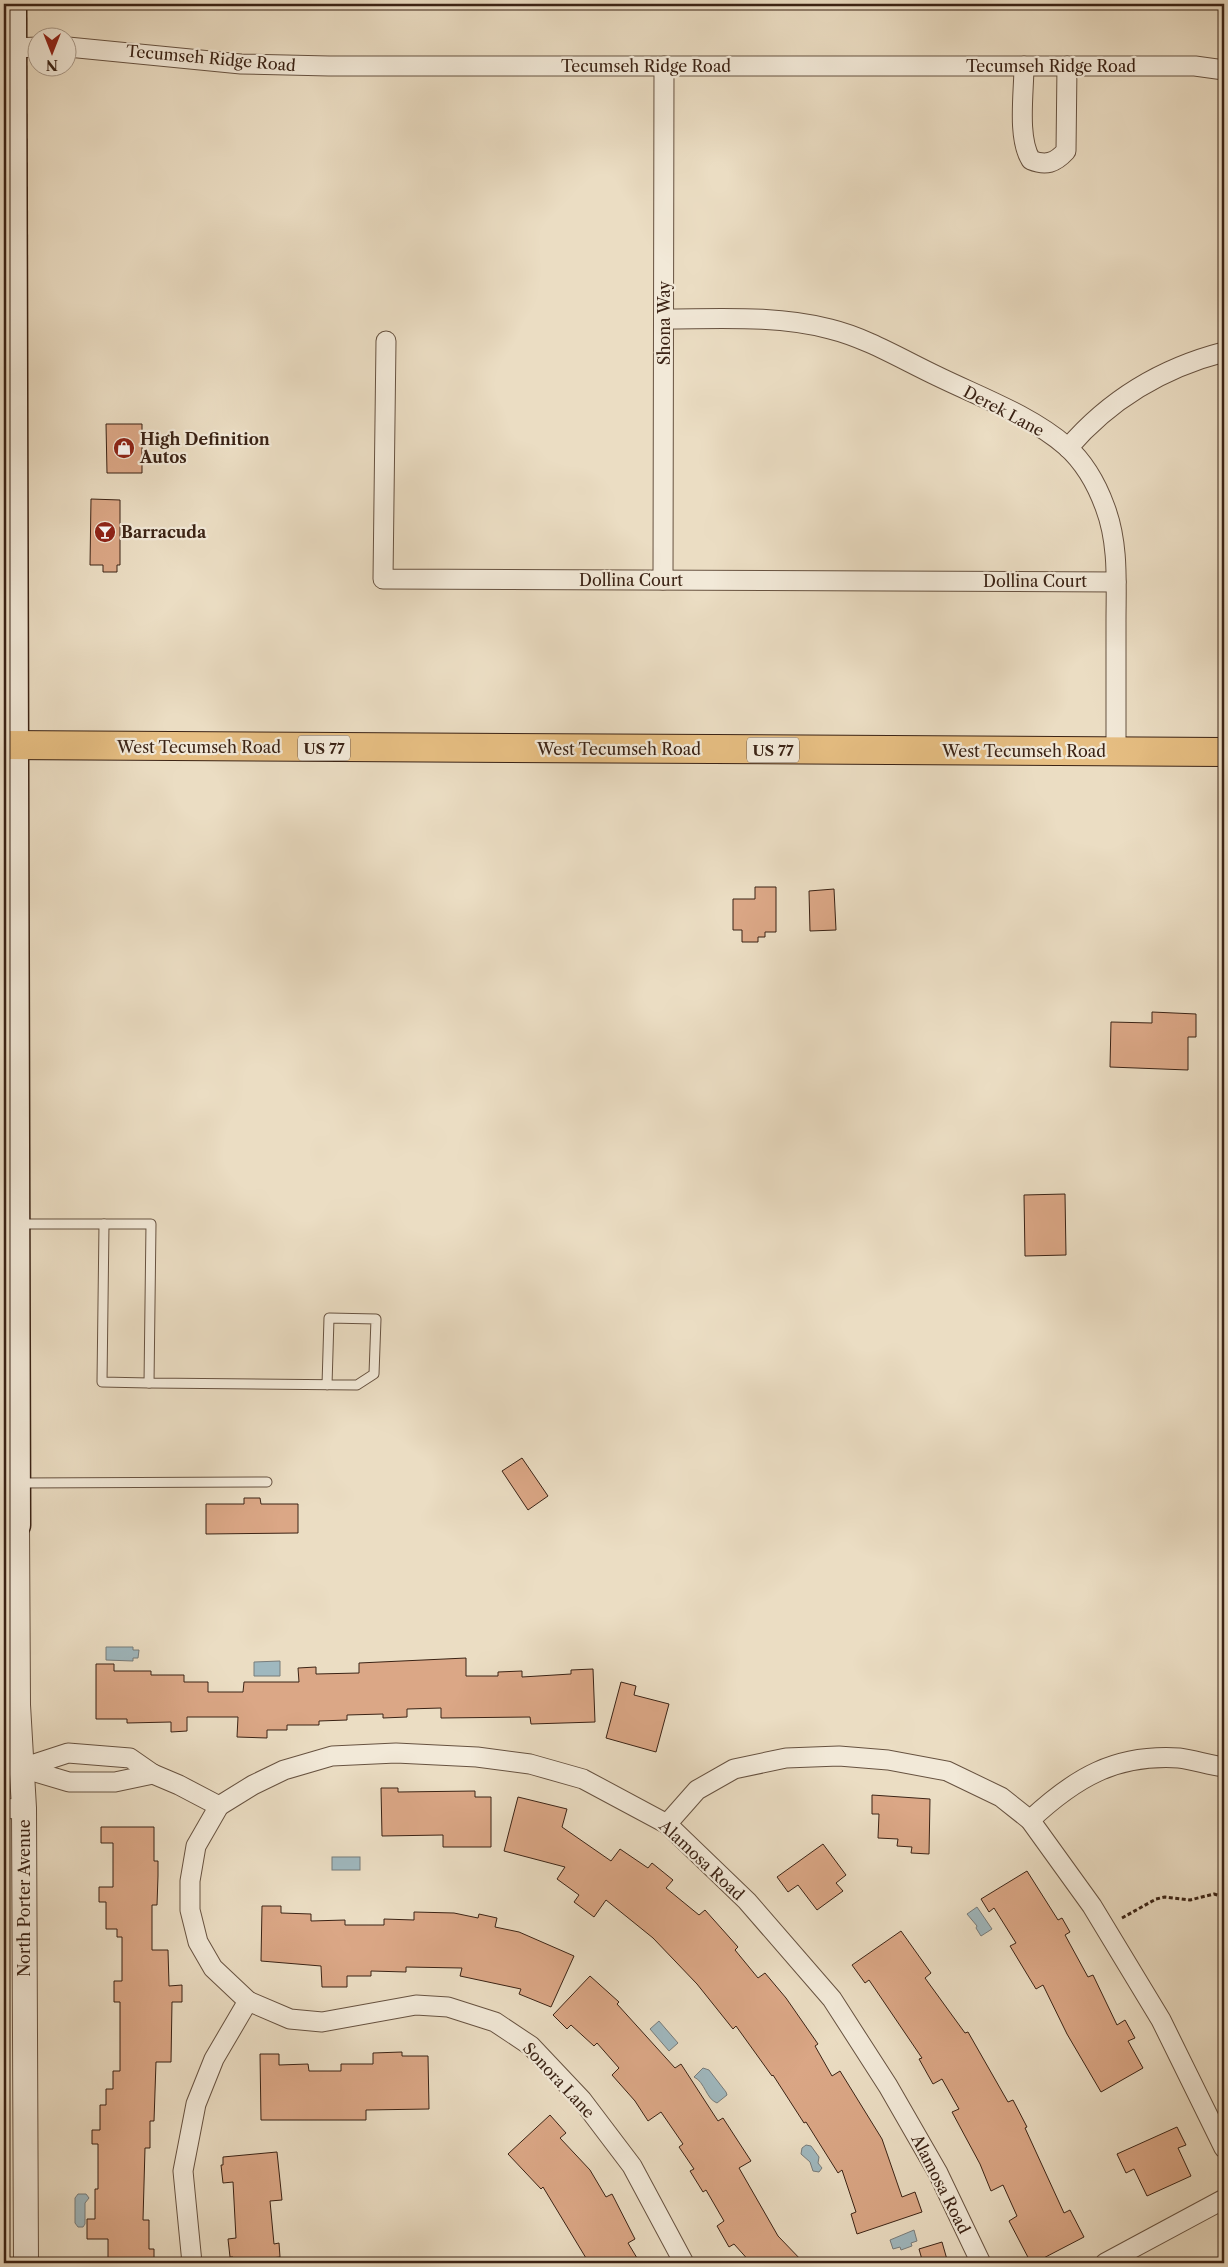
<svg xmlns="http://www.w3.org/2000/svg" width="1228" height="2267" font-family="'Libre Caslon Text',serif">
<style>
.water{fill:#9fb8bf;stroke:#777c7b}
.building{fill:#dba786;stroke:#3b2315}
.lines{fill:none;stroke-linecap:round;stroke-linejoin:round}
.service-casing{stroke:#675240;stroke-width:11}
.minor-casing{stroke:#675240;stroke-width:21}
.tertiary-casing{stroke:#675240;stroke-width:26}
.secondary-casing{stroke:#3b2315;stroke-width:29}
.primary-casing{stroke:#3b2315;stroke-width:30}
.path{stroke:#3b2315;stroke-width:3;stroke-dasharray:4 2.5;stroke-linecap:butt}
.service{stroke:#f2e9d8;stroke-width:9}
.minor{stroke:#f2e9d8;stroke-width:19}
.tertiary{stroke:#f2e9d8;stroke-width:24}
.secondary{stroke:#f2e9d8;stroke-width:26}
.primary{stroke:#e6be82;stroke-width:28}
.labels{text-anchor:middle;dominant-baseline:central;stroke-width:4.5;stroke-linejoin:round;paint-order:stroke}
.shield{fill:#f2e9d8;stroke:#725e50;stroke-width:1}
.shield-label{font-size:15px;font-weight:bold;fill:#3b2315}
.street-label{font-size:16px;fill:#3b2315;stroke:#f2e9d8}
.poi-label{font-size:16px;font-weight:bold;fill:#3b2315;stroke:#f2e9d8;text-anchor:start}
</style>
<rect width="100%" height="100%" fill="#ebddc3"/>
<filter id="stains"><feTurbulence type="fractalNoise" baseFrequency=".004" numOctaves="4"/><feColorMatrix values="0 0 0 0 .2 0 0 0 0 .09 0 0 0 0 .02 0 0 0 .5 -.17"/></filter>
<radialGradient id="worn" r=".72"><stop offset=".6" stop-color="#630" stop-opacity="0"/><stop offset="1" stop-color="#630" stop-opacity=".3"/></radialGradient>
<g class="water">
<path d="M106 1647H133V1650H139L138 1658H133V1661L106 1660Z"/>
<path d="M280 1661V1676H254V1662Z"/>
<rect x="332" y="1857" width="28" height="13"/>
<path d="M977 1907 992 1929 981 1936 976 1928 977 1926 967 1914Z"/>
<path d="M659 2021 678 2043 669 2051 650 2029Z"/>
<path d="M703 2068 709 2070 726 2092 727 2095 717 2103C706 2099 705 2082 694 2077Z"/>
<path d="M806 2145 811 2146 819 2157 818 2163 822 2168 819 2172 813 2171 810 2162 801 2154 802 2148Z"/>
<path d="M78 2194H86L89 2198 85 2203V2224L83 2227H78L75 2223V2198Z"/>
<path d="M914 2230 917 2241 911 2243 912 2246 901 2250 900 2247 893 2249 890 2240Z"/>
</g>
<g class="building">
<path d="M106 424H142V473H107Z"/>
<path d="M91 499 120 500V565H117V572H103V565H90Z"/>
<path d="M755 887H776V932H765V937H758V942H742V930H733V899H755Z"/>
<path d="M834 889 836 930 810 931 809 891Z"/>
<path d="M1152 1012 1196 1014V1037H1188V1070L1110 1067 1111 1022 1152 1023Z"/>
<path d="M1065 1194 1066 1255 1025 1256 1024 1195Z"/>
<path d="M522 1458 548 1496 528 1510 502 1471Z"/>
<path d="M244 1498H260L261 1504H298V1533L206 1534V1504H244Z"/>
<path d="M466 1658V1676H498V1672L522 1671V1677L571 1674V1670L593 1669 595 1722 531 1724 530 1717 441 1718V1708L407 1709V1717L383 1718V1714L347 1715V1720L319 1721V1725H287V1730H267V1738L237 1737 238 1717H187V1731L171 1732V1722L127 1723V1719H96V1664H114V1671H151V1675H184V1682H208V1692H243L244 1682H299L298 1668 316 1667V1674L359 1673V1663Z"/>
<path d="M621 1682 636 1686 634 1695 669 1704 656 1752 606 1738Z"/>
<path d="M381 1788H398V1792L475 1791V1797H491V1847H443V1835L382 1836Z"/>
<path d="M872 1795 930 1799 929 1854 911 1853 912 1847 897 1846 898 1839 878 1838 879 1814H872Z"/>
<path d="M518 1797 567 1809 562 1827 611 1861 620 1849 648 1868 652 1863 673 1880 666 1888 699 1915 705 1910 738 1947 735 1950 758 1978 765 1973 786 1998 818 2044 815 2046 832 2076 840 2071 882 2139 902 2197 915 2192 922 2212 857 2234 851 2214 856 2212 842 2170 838 2173 806 2122 804 2123 773 2075 772 2076 736 2026 733 2029 697 1984 653 1938 606 1900 594 1917 574 1902 579 1895 557 1879 565 1867 504 1851Z"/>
<path d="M101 1827H154V1861H158V1876L157 1905H152V1950H168L169 1986 182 1985V2002H172L171 2062H156L154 2121H150V2148H145L143 2220H149V2249H154V2263H108V2239H87V2219H95V2189H98V2144H92V2130H100V2105H106V2089H113V2071H120V2002H114V1981H122V1937H117V1929H106V1902H99V1887H113V1843H101Z"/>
<path d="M823 1844 846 1875 836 1883 843 1891 817 1910 798 1885 788 1892 777 1877Z"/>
<path d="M1027 1871 1058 1920 1062 1918 1070 1932 1065 1935 1088 1977 1093 1975 1117 2025 1125 2020 1135 2038 1128 2041 1143 2068 1101 2092 1067 2034 1043 1985 1036 1989 1010 1946 1016 1943 994 1908 989 1912 981 1899Z"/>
<path d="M262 1906H281V1913L311 1914V1921L345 1920V1925H384V1919L414 1920V1912L454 1913 478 1918 479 1914 497 1918 495 1927 519 1932 574 1956 551 2007 519 1994 521 1989 460 1976 462 1968 406 1967V1972L371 1971V1976H347V1987H322L321 1966 261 1961Z"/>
<path d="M901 1931 931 1973 925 1978 965 2033 968 2032 1008 2102 1013 2100 1027 2127 1025 2128 1064 2213 1070 2210 1084 2237 1034 2263H1031L1009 2221 1017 2216 1003 2185 991 2191 980 2164 952 2112 959 2109 942 2079 933 2084 919 2059 922 2058 869 1980 865 1983 852 1965Z"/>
<path d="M590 1976 619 2002 617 2004 675 2068 681 2064 718 2121 723 2118 751 2161 739 2168 778 2236 804 2263H751L734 2244 729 2247 717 2226 724 2221 706 2190 703 2192 690 2171 694 2169 679 2147 683 2144 661 2112 648 2121 635 2101 612 2075 619 2068 597 2043 594 2046 571 2025 567 2029 553 2015Z"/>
<path d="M402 2052V2056H428L429 2109 366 2110V2120H261L260 2054H279V2065L308 2064 309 2071H341V2064H373V2053Z"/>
<path d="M550 2115 566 2133 560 2138 590 2170 606 2197 612 2194 635 2239 628 2243 640 2263H589L543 2187 541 2189 508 2154Z"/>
<path d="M1177 2127 1186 2145 1178 2148 1191 2176 1147 2196 1134 2169 1126 2173 1117 2154Z"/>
<path d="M277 2152 282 2200 270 2201 274 2244 279 2243 280 2257 234 2262 233 2257H230L228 2239 236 2238 233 2182 223 2183 221 2165H223V2157Z"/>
<path d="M942 2242 948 2263H923L919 2249Z"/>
</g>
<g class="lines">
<g class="service-casing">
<g id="service">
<path d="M18 1224H151L149 1383 357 1385 374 1374 376 1319 329 1318 327 1385"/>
<path d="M104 1224 102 1382 149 1383"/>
<path d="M20 1483 267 1482"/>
</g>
</g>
<g class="minor-casing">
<g id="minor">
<path d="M68 47 241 64 329 66H1195L1224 70"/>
<path d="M13 48 38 47"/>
<path d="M1024 66C1024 92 1017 138 1031 160 1046 166 1055 163 1066 151L1067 66"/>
<path d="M664 319C719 319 776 315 830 329 867 338 903 360 937 376 980 397 1030 415 1066 446 1084 462 1097 485 1105 507 1119 544 1116 583 1116 622 1116 665 1116 708 1116 751"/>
<path d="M386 341 383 579 1116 582"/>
<path d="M1068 448C1110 399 1162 368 1224 352"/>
<path d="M663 580 664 66"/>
<path d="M68 1753 130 1758 153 1774 115 1782H69L22 1768Z"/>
<path d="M153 1774 179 1785 219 1806 196 1846 190 1881V1910L198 1942 213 1968 248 2001 290 2019 322 2022 416 2005 448 2007 495 2022 531 2046 582 2100 632 2166 684 2263"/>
<path d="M219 1806 253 1785 284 1770 332 1756 396 1753 477 1757 530 1764 583 1779 667 1824 747 1901 832 1999 888 2086 938 2173 981 2263"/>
<path d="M4 1809 24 1808"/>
<path d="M1030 1820C1075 1778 1115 1754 1179 1758 1194 1760 1209 1765 1224 1767"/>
<path d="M667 1824 697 1790 734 1769 786 1758 839 1756 888 1760 947 1771 1001 1797 1030 1820 1092 1906 1161 2020 1224 2148"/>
<path d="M192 2263 183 2171 196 2104 214 2059 248 2001"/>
<path d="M1105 2263 1224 2199"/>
</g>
</g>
<g class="tertiary-casing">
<path id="tertiary" d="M17 1525 18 1705 24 1808 26 2263"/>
</g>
<g class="secondary-casing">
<path id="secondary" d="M13 4 17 1525"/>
</g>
<g class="primary-casing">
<path id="primary" d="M4 745 1224 752"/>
</g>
<path class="path" d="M1122 1918 1156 1899 1165 1897 1190 1900 1214 1894 1224 1897"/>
<use href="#service" class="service"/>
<use href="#minor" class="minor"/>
<use href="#tertiary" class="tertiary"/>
<use href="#secondary" class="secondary"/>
<use href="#primary" class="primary"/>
</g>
<defs>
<g id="shop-disc" transform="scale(1.125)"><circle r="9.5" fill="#8f2418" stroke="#f2e9d8"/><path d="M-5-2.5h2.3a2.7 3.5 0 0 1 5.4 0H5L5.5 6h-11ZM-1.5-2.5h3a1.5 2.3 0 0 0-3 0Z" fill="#fff"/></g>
<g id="bar-disc" transform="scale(1.125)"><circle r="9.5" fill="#8f2418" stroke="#f2e9d8"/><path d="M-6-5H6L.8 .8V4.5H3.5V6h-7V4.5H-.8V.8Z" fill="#fff"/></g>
</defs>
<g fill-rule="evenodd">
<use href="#shop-disc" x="124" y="448"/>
<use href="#bar-disc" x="105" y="532"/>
</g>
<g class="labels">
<g class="shield">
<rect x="298" y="735.5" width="52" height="25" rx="4"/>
<rect x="747" y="737.5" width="52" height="25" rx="4"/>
</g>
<g class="shield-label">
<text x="324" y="748">US 77</text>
<text x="773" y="750">US 77</text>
</g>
<g class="street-label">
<text transform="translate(211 58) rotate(5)">Tecumseh Ridge Road</text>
<text x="646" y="66">Tecumseh Ridge Road</text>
<text x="1051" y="66">Tecumseh Ridge Road</text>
<text transform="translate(664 323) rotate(-90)">Shona Way</text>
<text transform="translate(1004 411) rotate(28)">Derek Lane</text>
<text x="631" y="580">Dollina Court</text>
<text x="1035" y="581">Dollina Court</text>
<text x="199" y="747">West Tecumseh Road</text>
<text x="619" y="749">West Tecumseh Road</text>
<text x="1024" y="751">West Tecumseh Road</text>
<text transform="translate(702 1860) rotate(43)">Alamosa Road</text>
<text transform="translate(24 1898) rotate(-90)">North Porter Avenue</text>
<text transform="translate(559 2080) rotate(47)">Sonora Lane</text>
<text transform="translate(941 2184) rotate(63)">Alamosa Road</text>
</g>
<g class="poi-label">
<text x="140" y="439">High Definition<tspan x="140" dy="18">Autos</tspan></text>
<text x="121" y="532">Barracuda</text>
</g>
</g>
<rect width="1228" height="2267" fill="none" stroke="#ebddc3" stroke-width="20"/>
<rect x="5" y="5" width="1218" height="2257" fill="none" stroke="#3b2315" stroke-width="2.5"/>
<rect x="10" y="10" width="1208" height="2247" fill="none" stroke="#3b2315"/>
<g transform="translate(52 52) rotate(180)"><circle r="24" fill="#f2e9d8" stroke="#a99a8a"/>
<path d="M0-4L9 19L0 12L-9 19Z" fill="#8f2418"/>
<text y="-8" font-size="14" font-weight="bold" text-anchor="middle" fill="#3b2315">N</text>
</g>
<rect width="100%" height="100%" filter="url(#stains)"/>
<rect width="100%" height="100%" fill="url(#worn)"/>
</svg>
